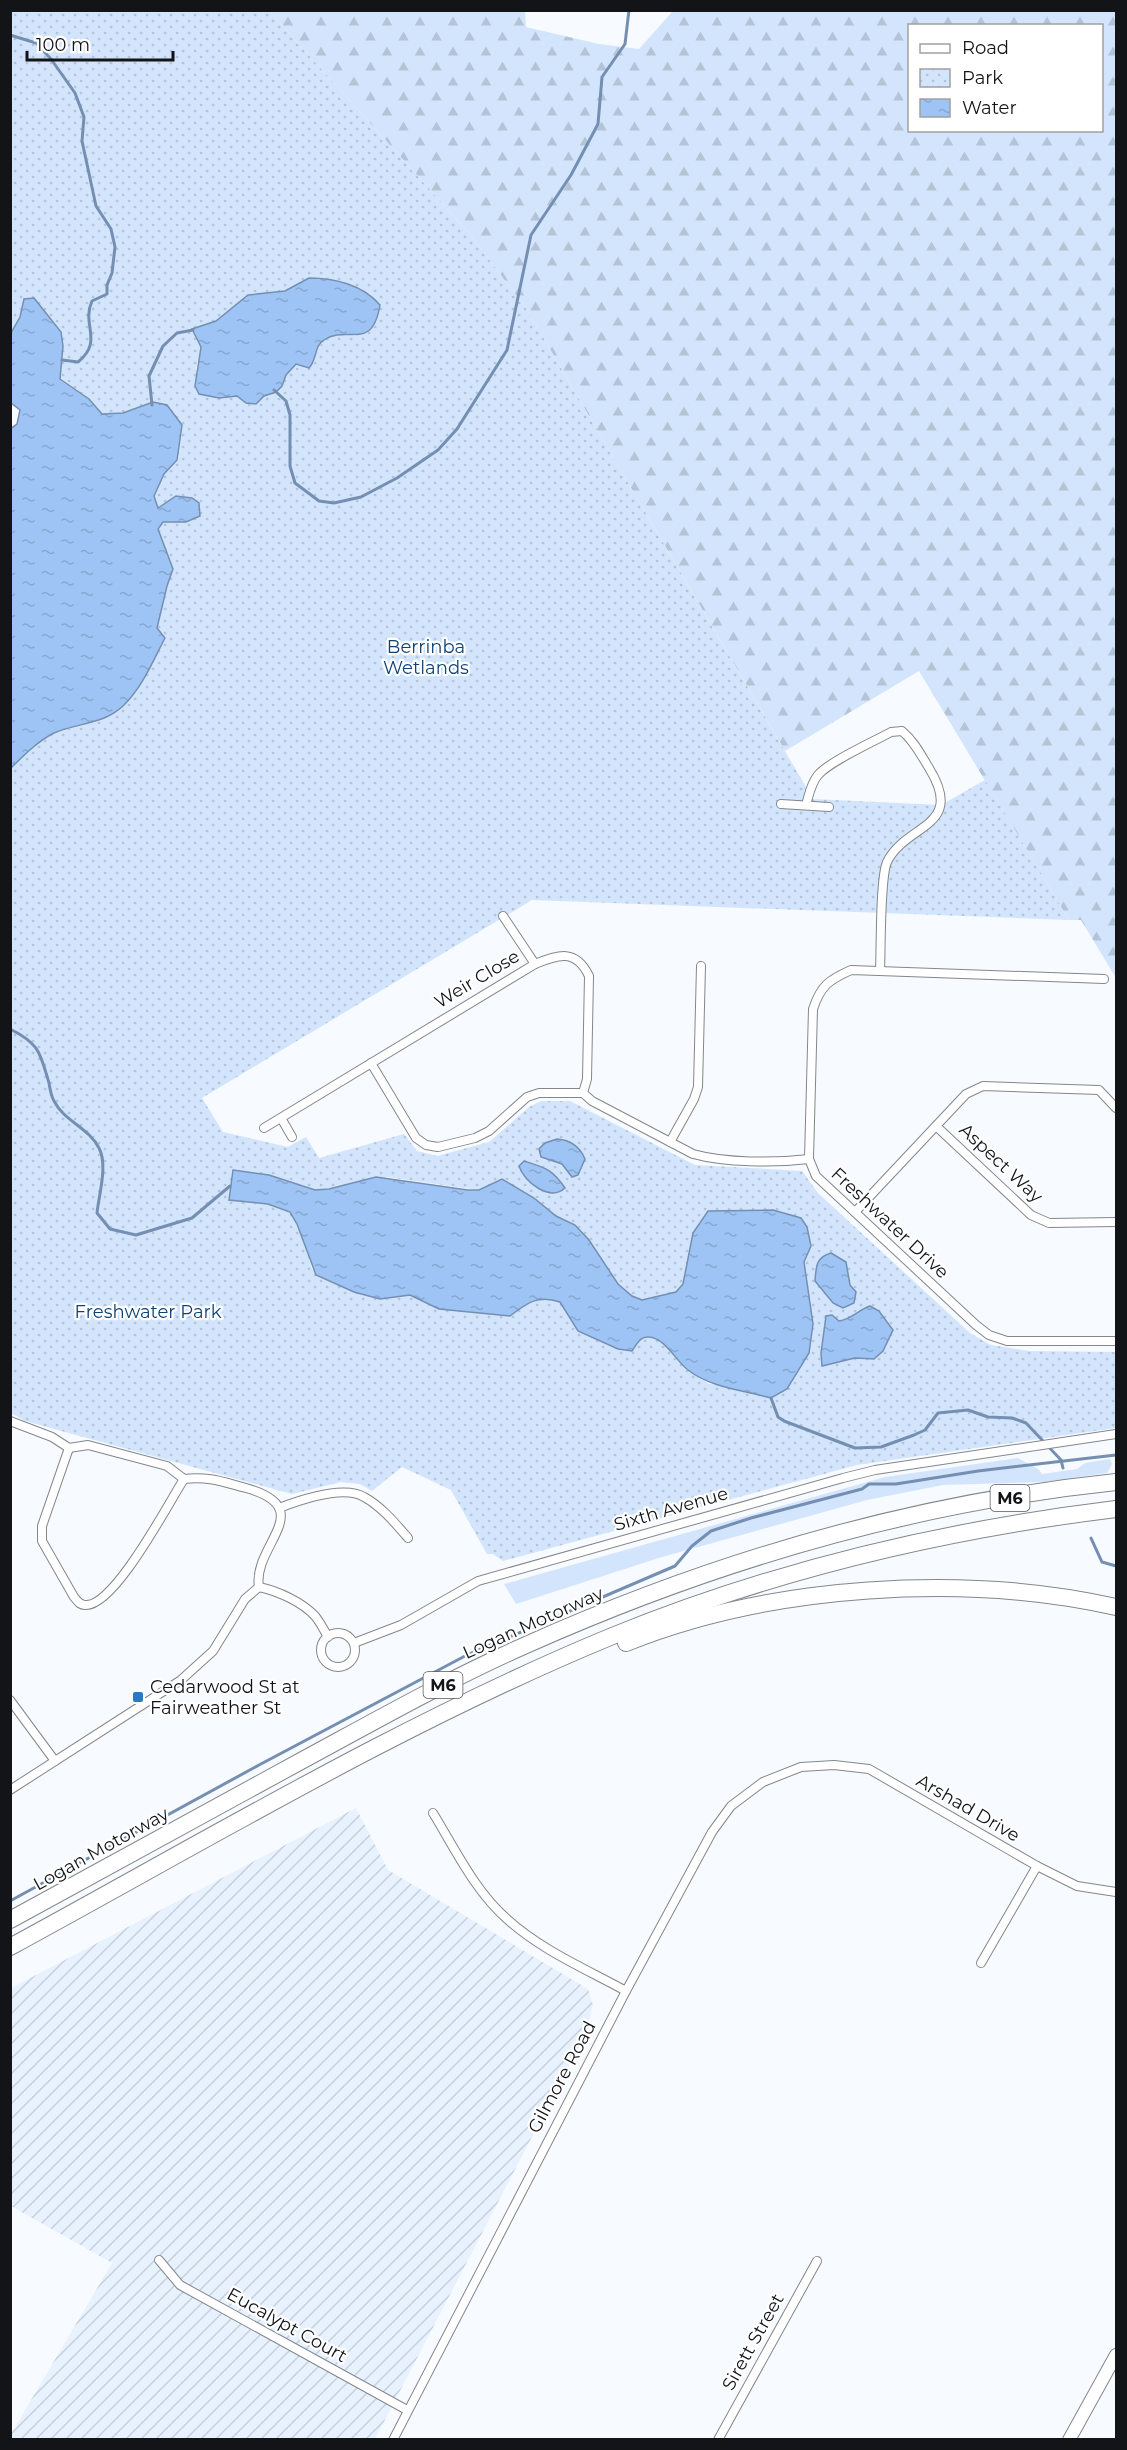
<svg xmlns="http://www.w3.org/2000/svg" width="1127" height="2450" font-family="Montserrat,sans-serif">
<style>
.industrial{fill:url(#industrial-furrows)}
.green{fill:#d3e5fc}
.forest{fill:url(#forest-firs);fill-rule:evenodd}
.park{fill:url(#park-dots);fill-rule:evenodd}
.water{fill:url(#water-ripples);stroke:#748fb2;stroke-width:1.5}
.lines{fill:none;stroke-linecap:round;stroke-linejoin:round}
.stream{stroke:#748fb2;stroke-width:3}
.minor-casing{stroke:#83878d;stroke-width:10}
.secondary-casing{stroke:#83878d;stroke-width:14}
.motorway-casing{stroke:#83878d;stroke-width:18}
.minor{stroke:#fff;stroke-width:8}
.secondary{stroke:#fff;stroke-width:12}
.motorway{stroke:#fff;stroke-width:16}
.poi-dot{fill:#2d77c7;stroke:#fff;stroke-width:2}
.labels{text-anchor:middle;dominant-baseline:central;stroke-width:4.5;stroke-linejoin:round;paint-order:stroke}
.shield{fill:#fff;stroke:#5a5a5d;stroke-width:1.5}
.shield-label{font-size:16px;font-weight:bold;fill:#131417}
.park-label{font-size:18px;fill:#104277;stroke:#fff}
.street-label{font-size:18px;fill:#131417;stroke:#fff}
.poi-label{font-size:18px;fill:#131417;stroke:#fff;text-anchor:start}
</style>
<defs>
<pattern id="industrial-furrows" width="10" height="10" patternUnits="userSpaceOnUse" patternTransform="scale(1.5)"><rect width="10" height="10" fill="#e8f2ff"/><path d="M-1 1l2-2M0 10L10 0M9 11l2-2" fill="none" stroke="#c6cfda"/></pattern>
<pattern id="forest-firs" width="22" height="20" patternUnits="userSpaceOnUse" patternTransform="scale(1.5)"><rect width="22" height="20" fill="#d3e5fc"/><path d="M5 1l3.5 6h-7zM16 11l3.5 6h-7z" fill="#b4c4d7"/></pattern>
<pattern id="park-dots" width="8" height="8" patternUnits="userSpaceOnUse" patternTransform="scale(1.5)"><rect width="8" height="8" fill="#d3e5fc"/><path d="M2 2h.1M6 6h.1" fill="none" stroke="#b4c4d7" stroke-width="1.8" stroke-linecap="round"/></pattern>
<pattern id="water-ripples" width="26" height="14" patternUnits="userSpaceOnUse" patternTransform="scale(1.5)"><rect width="26" height="14" fill="#9dc4f4"/><path d="M2 4q2-2 4 0t4 0M15 11q2-2 4 0t4 0" fill="none" stroke="#86a8d0"/></pattern>
</defs>
<rect width="100%" height="100%" fill="#f7fafe"/>
<path class="industrial" d="M356 1808 388 1870 588 1989 593 2005 586 2033 375 2439H11V2434L112 2263 11 2206V1988Z"/>
<path class="green" d="M1018 1458 1038 1469 1042 1474 1077 1469 1085 1463 1110 1459 1112 1464 1107 1473 1044 1482 943 1485 867 1500 662 1557 516 1604 504 1584 885 1477Z"/>
<path class="forest" d="M269 11H525L526 27 599 44 639 49 673 11H1116V978L1081 920H1069L919 671 785 751 527 310 469 233ZM910 26H1102V130H910Z"/>
<path class="park" d="M11 11H269L469 233 527 310 813 799 941 805 985 780 1069 920 532 900 202 1098 223 1132 288 1147 306 1137 319 1158 404 1134 417 1151 437 1156 489 1142 529 1107 541 1101H570L695 1165 802 1171 818 1193 970 1333 991 1345 1029 1351 1116 1352V1428L857 1465 503 1561 493 1554H487L451 1490 402 1467 372 1491 360 1484 341 1482 292 1494 25 1421 11 1413V768L26 753 54 733 102 720 157 628 167 586 173 569 158 529 163 522H186L200 515 199 503 191 498 176 496 157 508 154 497 164 474 177 460 182 425 167 406 153 402 123 413 102 414 89 399 60 378 63 346 24 299 20 317 11 333ZM309 278C333 278 351 286 372 296L356 336C331 331 319 338 314 363H296L286 375 282 386 276 392 264 396 256 404 246 403 237 396 219 398 196 369 201 347 192 329 216 321 248 295 285 291ZM269 1175 315 1190 329 1189 387 1177 534 1198 556 1216 575 1225 589 1240 618 1284 632 1296 642 1300 676 1292 684 1284 693 1233 811 1246 804 1262 813 1324 732 1387 709 1384 686 1369 665 1346 655 1338 647 1336 640 1339 632 1351 618 1349 579 1331 560 1302 544 1298 521 1307 510 1316 439 1309 410 1295 380 1299 354 1292 312 1269C308 1256 300 1220 290 1212 277 1202 245 1202 230 1200ZM846 1262 850 1285 815 1281ZM859 1310 874 1359 855 1358 823 1366 832 1315 839 1321 850 1319Z"/>
<g class="water">
<path d="M309 278C335 278 363 285 380 305 372 353 347 324 324 340 314 346 317 360 309 368L296 364 286 375 282 386 276 392 264 396 256 404 246 403 237 396 219 398 199 394 195 386 201 347 192 329 216 321 248 295 285 291Z"/>
<path d="M34 298 61 332 63 346 60 379 89 399 102 414 123 413 153 402 167 405 182 425 177 460 164 474 154 496 158 508 176 496 192 498 199 503 200 516 186 522H163L158 529 173 569 167 586 157 628 165 638C153 661 142 688 123 706 104 724 78 723 54 733 38 741 23 756 11 768L10 429 17 424 20 410 11 403V333L20 317 24 299Z"/>
<path d="M557 1139C571 1140 580 1147 585 1159L578 1175 572 1177 562 1164 541 1157 539 1149 545 1143Z"/>
<path d="M524 1161C546 1168 552 1169 565 1188 550 1202 524 1182 519 1166Z"/>
<path d="M233 1170 269 1175 315 1190 329 1189 376 1177 468 1190H479L502 1179 534 1198 556 1216 575 1225 589 1240 618 1284 632 1296 642 1300 676 1292 683 1284 693 1233 708 1211 773 1210 801 1218 807 1227 811 1246 804 1262 813 1324 809 1353 787 1389 771 1398C743 1390 711 1388 688 1370 676 1361 665 1338 649 1337 640 1336 637 1344 632 1351L618 1349 578 1331 560 1302C538 1295 528 1302 510 1316L439 1309 410 1295 380 1299 354 1292 316 1275 297 1224 290 1212 268 1204 229 1200Z"/>
<path d="M831 1253 846 1262 850 1285 856 1292 854 1303 843 1308 833 1303 815 1281C816 1267 816 1257 831 1253Z"/>
<path d="M870 1306 879 1311 893 1330 883 1351 874 1359 855 1358 822 1366 821 1353 826 1316 832 1315 839 1321C852 1319 858 1310 870 1306Z"/>
</g>
<g class="lines">
<g class="stream">
<path d="M10 35 36 43 51 59 75 93 84 117 82 141 96 206 111 229 115 247 112 273 107 285V294L92 301C81 325 104 341 78 362L62 360"/>
<path d="M274 390 286 401 290 415V466L295 483 319 501 334 503 361 497 397 478 438 450 457 429 507 350 531 235 571 175 598 124 602 77 625 44 629 10"/>
<path d="M152 405 149 376 163 346 177 333 193 330"/>
<path d="M10 1029C40 1044 40 1053 49 1083 50 1089 51 1096 54 1101 64 1121 89 1128 99 1148 108 1165 99 1194 97 1213L110 1229 136 1235 192 1218 230 1186"/>
<path d="M771 1398 778 1417 784 1421 855 1448 881 1447 914 1435 925 1430 938 1413 968 1410 988 1417 1012 1418 1026 1423 1061 1460 1063 1468"/>
<path d="M1091 1538 1102 1562 1116 1566"/>
<path d="M10 1901 259 1765 465 1656 675 1566 692 1546 711 1531 751 1518 862 1489 869 1484H896L978 1471 1116 1455"/>
</g>
<g class="minor-casing">
<g id="minor">
<path d="M781 804 829 807"/>
<path d="M806 805C809 795 811 783 818 775 830 761 873 742 891 732L902 731C914 741 921 755 929 768 966 828 906 823 887 862 880 878 881 949 880 971"/>
<path d="M503 916 535 964"/>
<path d="M1104 979 851 970C829 980 821 985 813 1009L809 1159 816 1176 976 1325 989 1335 1007 1341H1116"/>
<path d="M371 1063 416 1138 426 1145 438 1147 475 1138 489 1131 527 1097 539 1093H583L592 1101 693 1154C726 1163 774 1163 809 1159"/>
<path d="M281 1118 292 1137"/>
<path d="M936 1126 1031 1215 1049 1223 1116 1222"/>
<path d="M264 1128 535 964C559 954 576 949 589 976L587 1079 583 1093"/>
<path d="M670 1142 694 1099 698 1087 701 966"/>
<path d="M855 1212 966 1094 983 1086 1099 1090 1116 1108"/>
<path d="M10 1421 52 1437 69 1448 88 1445 167 1466 184 1479C208 1476 223 1482 246 1488 320 1509 252 1545 259 1587"/>
<path d="M69 1448 42 1526V1541L74 1597C78 1601 79 1605 85 1605 114 1608 169 1502 184 1479"/>
<path d="M279 1508C300 1500 344 1485 364 1497 381 1506 396 1524 408 1538"/>
<path d="M259 1587C278 1591 302 1602 315 1616 320 1622 324 1630 328 1637"/>
<circle cx="338" cy="1650" r="17"/>
<path d="M354 1643 401 1625 478 1581 843 1478 875 1470 1116 1434"/>
<path d="M10 1700 55 1761"/>
<path d="M10 1790 181 1680 213 1651 245 1599 259 1587"/>
<path d="M433 1813C455 1849 475 1891 507 1919 541 1950 586 1969 626 1991"/>
<path d="M981 1963 1037 1866"/>
<path d="M159 2260 180 2285 407 2410"/>
<path d="M393 2440 626 1991 712 1832 731 1806 763 1782 801 1767 834 1765 869 1769 1037 1866 1077 1886 1116 1892"/>
<path d="M718 2440 817 2261"/>
</g>
</g>
<g class="secondary-casing">
<path id="secondary" d="M1069 2440 1116 2355"/>
</g>
<g class="motorway-casing">
<g id="motorway">
<path d="M626 1643C770 1585 965 1573 1116 1607"/>
<path d="M10 1920C108 1867 205 1814 301 1761 375 1721 449 1679 526 1645 712 1562 913 1503 1116 1482"/>
<path d="M10 1947C207 1840 402 1723 610 1637 771 1571 944 1530 1116 1509"/>
</g>
</g>
<use href="#minor" class="minor"/>
<use href="#secondary" class="secondary"/>
<use href="#motorway" class="motorway"/>
</g>
<rect class="poi-dot" x="132" y="1691" width="12" height="12" rx="3"/>
<g class="labels">
<g class="shield">
<rect x="990.5" y="1485" width="39" height="26" rx="4.5"/>
<rect x="423.5" y="1672" width="39" height="26" rx="4.5"/>
</g>
<g class="shield-label">
<text x="1010" y="1498">M6</text>
<text x="443" y="1685">M6</text>
</g>
<g class="park-label">
<text x="426" y="647">Berrinba<tspan x="426" dy="21">Wetlands</tspan></text>
<text x="148" y="1312">Freshwater Park</text>
</g>
<g class="street-label">
<text transform="translate(477 979) rotate(-31)">Weir Close</text>
<text transform="translate(1001 1163) rotate(43)">Aspect Way</text>
<text transform="translate(890 1223) rotate(43)">Freshwater Drive</text>
<text transform="translate(671 1509) rotate(-16)">Sixth Avenue</text>
<text transform="translate(533 1623) rotate(-24)">Logan Motorway</text>
<text transform="translate(968 1808) rotate(30)">Arshad Drive</text>
<text transform="translate(101 1849) rotate(-29)">Logan Motorway</text>
<text transform="translate(562 2077) rotate(-62)">Gilmore Road</text>
<text transform="translate(287 2325) rotate(29)">Eucalypt Court</text>
<text transform="translate(753 2342) rotate(-61)">Sirett Street</text>
</g>
<g class="poi-label">
<text x="150" y="1687">Cedarwood St at<tspan x="150" dy="21">Fairweather St</tspan></text>
</g>
</g>
<rect width="1127" height="2450" fill="none" stroke="#131417" stroke-width="24"/>
<rect x="908" y="24" width="195" height="108" fill="#ffffff" stroke="#a1a1a2" stroke-width="1.5"/>
<rect x="920" y="44" width="30" height="9" fill="#ffffff" stroke="#a1a1a2" stroke-width="1.5"/>
<text x="962" y="54" font-size="18" fill="#131417">Road</text>
<rect x="920" y="69" width="30" height="18" fill="url(#park-dots)" stroke="#a1a1a2" stroke-width="1.5"/>
<text x="962" y="84" font-size="18" fill="#131417">Park</text>
<rect x="920" y="99" width="30" height="18" fill="url(#water-ripples)" stroke="#a1a1a2" stroke-width="1.5"/>
<text x="962" y="114" font-size="18" fill="#131417">Water</text>
<path d="M27 51v9h146v-9" fill="none" stroke="#131417" stroke-width="3"/>
<text x="36" y="51" font-size="18" fill="#131417" stroke="#ffffff" stroke-width="4.5" paint-order="stroke">100 m</text>
</svg>
